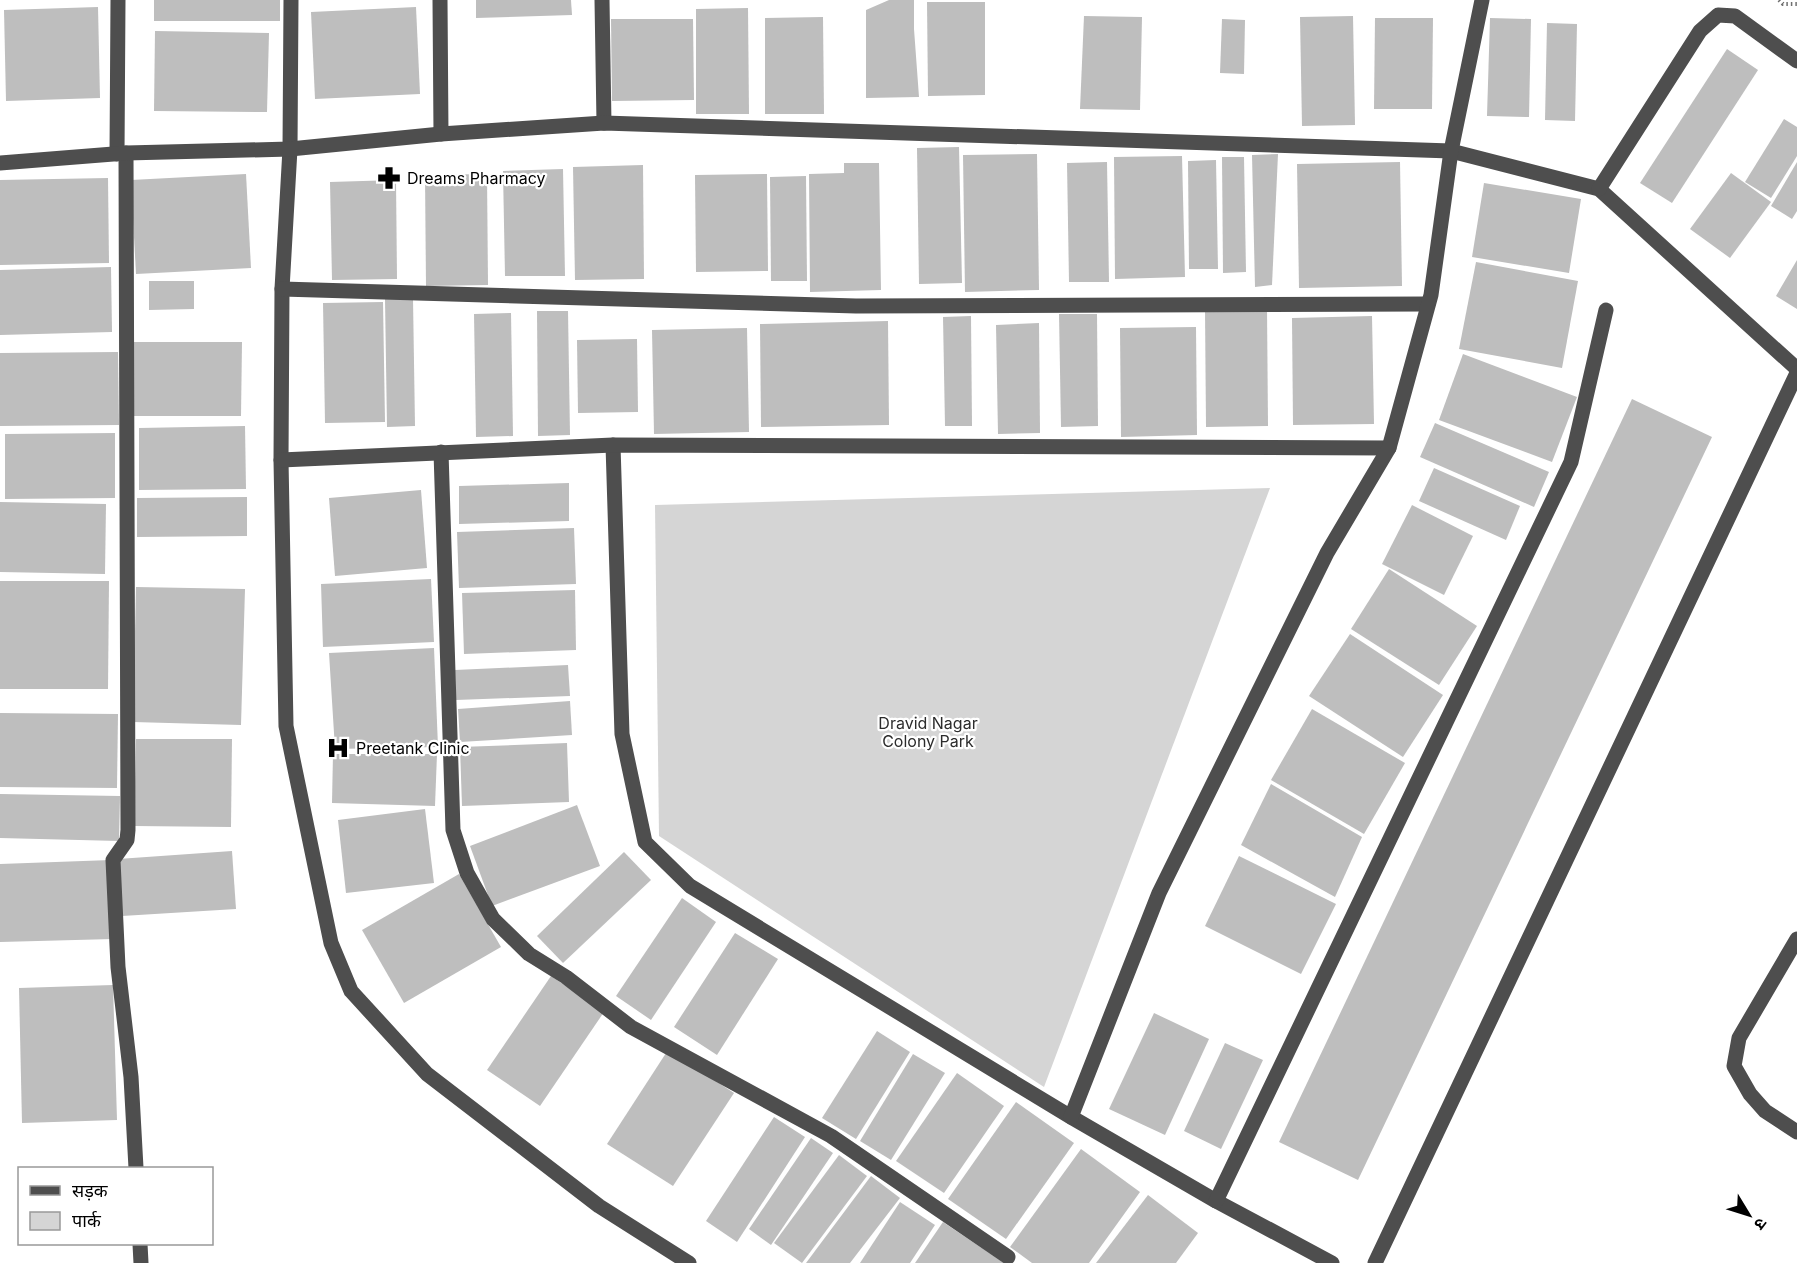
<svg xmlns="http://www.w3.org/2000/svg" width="1797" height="1263" font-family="Inter,'Noto Sans Devanagari',sans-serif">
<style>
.green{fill:#d5d5d5}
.building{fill:#bebebe}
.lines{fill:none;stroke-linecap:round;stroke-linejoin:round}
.path{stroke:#707070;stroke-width:4;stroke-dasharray:1.5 3;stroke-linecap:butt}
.minor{stroke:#4e4e4e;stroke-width:15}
.labels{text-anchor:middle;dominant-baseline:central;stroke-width:4.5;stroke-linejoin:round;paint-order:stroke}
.poi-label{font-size:16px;fill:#000;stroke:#fff;text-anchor:start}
.park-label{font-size:16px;fill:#2c2c2c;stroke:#fff}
</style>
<rect width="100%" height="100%" fill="#fff"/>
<path class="green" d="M1270 488 1044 1087 659 836 655 505Z"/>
<g class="building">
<rect x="154" y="0" width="126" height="21"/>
<path d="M476 0H571L572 15 476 18Z"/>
<path d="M889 0H914V29L919 97 866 98V10Z"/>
<path d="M927 2H985V95L928 96Z"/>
<path d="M98 7 100 98 6 101 4 10Z"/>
<path d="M416 7 420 94 315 99 311 12Z"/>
<path d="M748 8 749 114H696V9Z"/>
<path d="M1084 16 1142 17 1140 110 1080 109Z"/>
<path d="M1353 16 1355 125 1302 126 1300 17Z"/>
<path d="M823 17 824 114H765V18Z"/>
<path d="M1375 18H1433L1432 109H1374Z"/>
<path d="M1490 18 1531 19 1529 117 1487 116Z"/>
<path d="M611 19H693L694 100 612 101Z"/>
<path d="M1222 19 1245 20 1244 74 1220 73Z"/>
<path d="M1547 23 1577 24 1575 121 1545 120Z"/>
<path d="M155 31 269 33 267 112 154 111Z"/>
<path d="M1727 49 1758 70 1672 203 1640 183Z"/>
<path d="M1784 119 1797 127V156L1771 198 1745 182Z"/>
<path d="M959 147 962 283 919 284 917 148Z"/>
<path d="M1037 154 1039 290 965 292 963 155Z"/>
<path d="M1278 154 1272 285 1255 287 1252 155Z"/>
<path d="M1182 156 1185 277 1115 279 1114 157Z"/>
<path d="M1222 157H1244L1246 272 1223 273Z"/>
<path d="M1216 160 1218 269H1189L1188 161Z"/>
<path d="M1107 162 1109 282H1069L1067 163Z"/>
<path d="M1400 162 1402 286 1299 288 1297 164Z"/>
<path d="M1797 162V211L1792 219 1771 206Z"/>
<path d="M844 163H879L881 290 810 292 809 174 844 173Z"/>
<path d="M643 165 644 279 575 280 573 167Z"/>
<path d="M563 169 565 276H505L503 171Z"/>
<path d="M1731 173 1771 202 1730 258 1690 229Z"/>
<path d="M246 174 251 268 136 274 131 180Z"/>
<path d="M487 174 488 285 426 286 425 175Z"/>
<path d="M767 174 768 271 696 272 695 175Z"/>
<path d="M806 176 807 281H771L770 177Z"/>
<path d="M108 178 109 263 0 265V180Z"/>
<path d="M396 180 397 279 332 280 330 182Z"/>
<path d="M1484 183 1581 199 1569 273 1472 257Z"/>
<path d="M1797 260V309L1776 296Z"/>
<path d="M1476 262 1578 281 1562 368 1459 349Z"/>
<path d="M111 267 112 332 0 335V270Z"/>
<path d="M149 281H194V309L149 310Z"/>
<path d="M385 299H413L415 426 387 427Z"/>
<path d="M383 302 385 422 325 423 323 303Z"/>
<path d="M1267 309 1268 426 1206 427 1205 310Z"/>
<path d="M537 311H568L570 435 538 436Z"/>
<path d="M511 313 513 436 476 437 474 314Z"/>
<path d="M1059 314H1097L1098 426 1061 427Z"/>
<path d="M971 316 972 426H945L943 317Z"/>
<path d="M1372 316 1374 424 1293 425 1292 318Z"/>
<path d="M888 321 889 425 761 427 760 324Z"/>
<path d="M1039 323 1040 433 998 434 996 325Z"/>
<path d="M1196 327 1197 435 1121 437 1120 328Z"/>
<path d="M747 328 749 432 654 434 652 330Z"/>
<path d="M637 339 638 412 578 413 577 340Z"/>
<path d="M134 342H242L241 416H134Z"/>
<path d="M118 352 119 425 0 426V353Z"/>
<path d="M1463 354 1577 397 1552 462 1439 420Z"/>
<path d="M1632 399 1712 437 1358 1180 1279 1142Z"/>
<path d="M1435 423 1549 472 1534 507 1420 457Z"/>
<path d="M245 426 246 489 139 490V428Z"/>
<path d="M115 433V498L5 499V434Z"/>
<path d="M1434 468 1520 506 1506 540 1419 501Z"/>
<path d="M569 483V521L459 524V486Z"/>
<path d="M421 490 427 568 335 576 329 498Z"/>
<path d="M247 497V536L137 537V498Z"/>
<path d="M0 502 106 504 105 574 0 572Z"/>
<path d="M1412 505 1473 536 1444 595 1382 564Z"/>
<path d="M574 528 576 584 459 588 457 532Z"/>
<path d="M1389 569 1477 626 1439 685 1351 629Z"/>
<path d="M431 579 434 642 323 647 321 584Z"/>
<path d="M0 581H109L108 689H0Z"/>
<path d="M136 587 245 589 241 725 133 722Z"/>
<path d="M575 590 576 650 464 654 462 593Z"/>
<path d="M1350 634 1443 695 1403 757 1309 696Z"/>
<path d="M434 648 438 747 335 749 329 653Z"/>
<path d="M568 665 570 696 456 700 455 670Z"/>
<path d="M570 701 572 735 460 742 458 709Z"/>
<path d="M1312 709 1405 763 1364 834 1271 780Z"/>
<path d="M0 713 118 714 117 788 0 787Z"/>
<path d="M136 739H232L231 827 134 826Z"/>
<path d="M567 743 569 802 462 806 460 747Z"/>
<path d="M333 754H437L435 806 332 803Z"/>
<path d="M1271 784 1362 837 1335 897 1241 845Z"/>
<path d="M0 794 120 796 119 841 0 838Z"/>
<path d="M577 805 600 866 492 906 470 846Z"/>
<path d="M425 809 434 883 346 893 338 820Z"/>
<path d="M232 851 236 909 122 916 118 859Z"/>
<path d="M624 852 651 880 563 963 537 936Z"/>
<path d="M1239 856 1336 904 1301 974 1205 926Z"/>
<path d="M111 860 113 939 0 942V864Z"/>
<path d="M459 874 501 947 404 1003 362 930Z"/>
<path d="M682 898 716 922 651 1020 616 996Z"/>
<path d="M735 933 778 959 717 1055 674 1027Z"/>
<path d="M551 976 604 1012 540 1106 487 1070Z"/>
<path d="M113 985 117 1120 22 1123 19 988Z"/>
<path d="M1154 1013 1209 1039 1165 1135 1109 1109Z"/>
<path d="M877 1031 910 1052 856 1139 822 1118Z"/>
<path d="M1225 1043 1263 1060 1221 1149 1184 1131Z"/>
<path d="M668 1050 734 1093 673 1186 607 1144Z"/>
<path d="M913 1054 945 1073 891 1160 860 1141Z"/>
<path d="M957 1073 1004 1106 944 1193 896 1161Z"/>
<path d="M1016 1102 1074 1143 1006 1239 948 1199Z"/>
<path d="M774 1117 805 1137 737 1242 706 1221Z"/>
<path d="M811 1138 833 1153 771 1245 749 1229Z"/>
<path d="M1081 1149 1140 1192 1089 1263H1032L1010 1247Z"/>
<path d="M839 1155 867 1176 802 1263 774 1243Z"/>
<path d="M871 1176 900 1198 850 1263H806Z"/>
<path d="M1148 1195 1198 1233 1176 1263H1096Z"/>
<path d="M900 1202 935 1225 910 1263H860Z"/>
<path d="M943 1222 1004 1263H915Z"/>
</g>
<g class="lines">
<path class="path" d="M1779 0 1783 4H1797"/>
<g class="minor">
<path d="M291 0 290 149 282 289 281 460 286 726 331 943 351 991 427 1074 599 1206 689 1263"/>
<path d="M440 0 441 134"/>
<path d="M602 0 604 123"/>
<path d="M126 153 128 830 127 840 113 860 118 967 131 1077 136 1168"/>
<path d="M117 154 118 0"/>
<path d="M0 163 126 153 290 149 441 134 604 123 1451 151 1599 189 1797 369"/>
<path d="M1599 189 1700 31 1718 15 1735 16 1797 61"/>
<path d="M282 289 856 306 1428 304"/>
<path d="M613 445 622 734 645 842 690 886 1071 1117 1216 1201 1332 1263"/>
<path d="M441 452 453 830 467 873 493 919 529 954 566 977 631 1027 831 1136 1008 1257"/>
<path d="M281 460 613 445 1389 448"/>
<path d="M1797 939 1739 1038 1734 1066 1750 1094 1765 1111 1797 1132"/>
<path d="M1071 1117 1159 893 1327 553 1389 448 1431 295 1451 151 1482 0"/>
<path d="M1216 1201 1571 462 1606 310"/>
<path d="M140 1244 141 1263"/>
<path d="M1375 1263 1797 373"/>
</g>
</g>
<defs>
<g id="pharmacy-bare" transform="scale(1.8)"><path d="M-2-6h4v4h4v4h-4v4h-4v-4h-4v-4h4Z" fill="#000" stroke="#fff" stroke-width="2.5" paint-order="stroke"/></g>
<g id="hospital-bare" transform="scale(1.8)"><path d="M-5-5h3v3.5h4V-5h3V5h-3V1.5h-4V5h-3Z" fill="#000" stroke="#fff" stroke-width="2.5" paint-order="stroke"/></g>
</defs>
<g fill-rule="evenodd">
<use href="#pharmacy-bare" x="389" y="178"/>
<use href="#hospital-bare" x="338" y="748"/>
</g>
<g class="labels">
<g class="poi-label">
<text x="407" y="178">Dreams Pharmacy</text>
<text x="356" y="748">Preetank Clinic</text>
</g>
<g class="park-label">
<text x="928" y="723">Dravid Nagar<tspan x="928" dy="18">Colony Park</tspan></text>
</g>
</g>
<rect x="18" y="1167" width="195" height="78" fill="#ffffff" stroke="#999999" stroke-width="1.5"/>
<rect x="30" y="1186" width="30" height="9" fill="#4e4e4e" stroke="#999999" stroke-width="1.5"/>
<text x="72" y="1197" font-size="18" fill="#000000">सड़क</text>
<rect x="30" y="1212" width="30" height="18" fill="#d5d5d5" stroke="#999999" stroke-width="1.5"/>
<text x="72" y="1227" font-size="18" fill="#000000">पार्क</text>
<g transform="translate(1749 1215) rotate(128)" stroke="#ffffff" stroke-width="4.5" paint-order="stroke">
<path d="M0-4.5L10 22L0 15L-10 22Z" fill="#000000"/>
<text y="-9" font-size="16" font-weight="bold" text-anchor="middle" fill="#000000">उ</text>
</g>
</svg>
